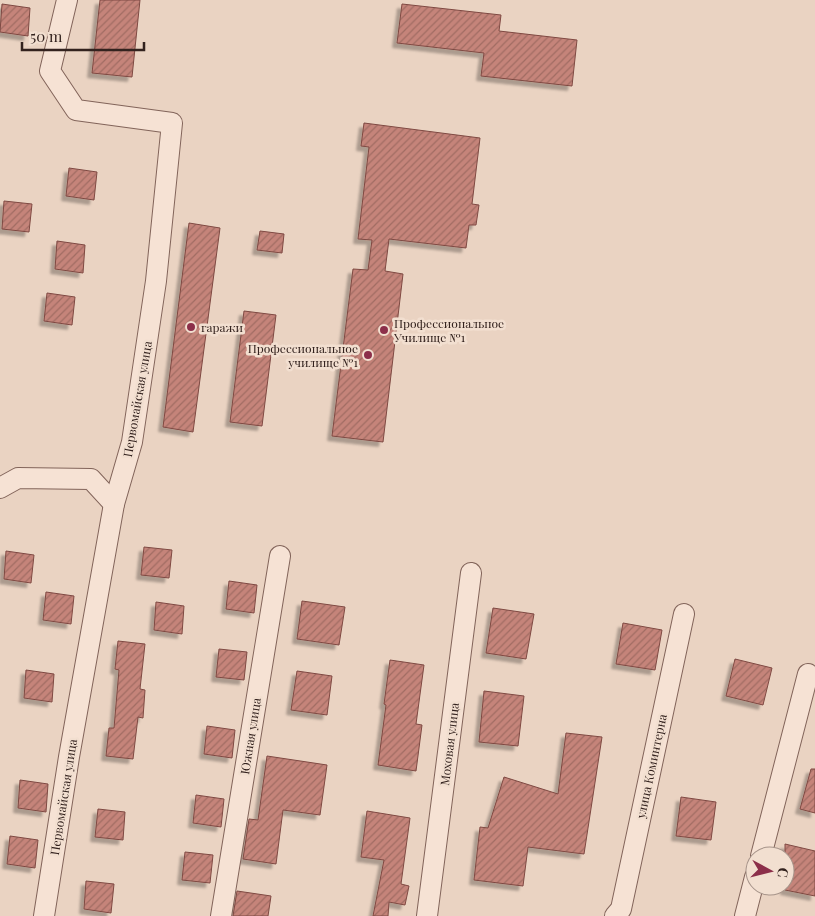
<svg xmlns="http://www.w3.org/2000/svg" width="815" height="916" font-family="'Playfair Display',serif">
<style>
.building{fill:url(#building-hatch);stroke:#7f4942;filter:url(#shadow)}
.lines{fill:none;stroke-linecap:round;stroke-linejoin:round}
.minor-casing{stroke:#82645a;stroke-width:22}
.minor{stroke:#f6e2d4;stroke-width:20}
.poi-dot{fill:#8c2f4a;stroke:#f2dfd0;stroke-width:2}
.labels{text-anchor:middle;dominant-baseline:central;stroke-width:5;stroke-linejoin:round;paint-order:stroke}
.poi-label{font-size:12px;fill:#33221e;stroke:#f2dfd0;text-anchor:start}
.street-label{font-size:12px;fill:#33221e;stroke:#f2dfd0}
</style>
<defs>
<pattern id="building-hatch" width="6" height="6" patternUnits="userSpaceOnUse" patternTransform="scale(1.25)"><rect width="6" height="6" fill="#c5847a"/><path d="M-1 1l2-2M0 6l6-6M5 7l2-2" fill="none" stroke="#a16c63"/></pattern>
<filter id="shadow"><feDropShadow dx="-4.5" dy="4.5" stdDeviation="1" flood-color="#0004"/></filter>
</defs>
<rect width="100%" height="100%" fill="#ead3c2"/>
<g class="building">
<path d="M100 0H140L132 77 92 73Z"/>
<path d="M2 4 30 8 28 36 0 32Z"/>
<path d="M402 4 501 15 499 31 577 40 572 86 481 76 484 53 397 43Z"/>
<path d="M364 123 480 138 472 204 479 205 476 225H469L466 248 389 239 385 271 403 274 383 442 332 436 353 269 368 270 372 240 358 239 369 147 361 146Z"/>
<path d="M69 168 97 172 94 200 66 196Z"/>
<path d="M4 201 32 204 29 232 2 229Z"/>
<path d="M189 223 220 228 193 432 163 427Z"/>
<path d="M260 231 284 234 282 253 257 250Z"/>
<path d="M57 241 85 245 83 273 55 269Z"/>
<path d="M47 293 75 297 72 325 44 321Z"/>
<path d="M244 311 276 315 262 426 230 422Z"/>
<path d="M144 547 172 550 169 578 141 575Z"/>
<path d="M6 551 34 555 31 583 4 579Z"/>
<path d="M229 581 257 585 254 613 226 609Z"/>
<path d="M46 592 74 596 71 624 43 620Z"/>
<path d="M302 601 345 607 339 645 297 639Z"/>
<path d="M156 602 184 606 182 634 154 630Z"/>
<path d="M493 608 534 614 526 659 486 653Z"/>
<path d="M623 623 662 630 655 670 616 664Z"/>
<path d="M118 641 145 644 140 689 145 690 143 718 138 717 133 759 106 756 109 728H114L119 670 115 669Z"/>
<path d="M219 649 247 652 244 680 216 677Z"/>
<path d="M735 659 772 668 763 705 726 696Z"/>
<path d="M390 660 424 665 416 724 422 725 416 771 378 765 386 705 384 704Z"/>
<path d="M26 670 54 674 52 702 24 698Z"/>
<path d="M297 671 332 676 327 715 291 710Z"/>
<path d="M484 691 524 696 518 746 479 742Z"/>
<path d="M207 726 235 730 232 758 204 754Z"/>
<path d="M566 733 602 737 584 854 528 847 523 886 474 880 480 827 488 828 504 777 558 794Z"/>
<path d="M267 756 327 765 320 815 283 810 276 864 243 859 249 819 258 820Z"/>
<path d="M811 769H815V813L800 809Z"/>
<path d="M20 780 48 784 46 812 18 808Z"/>
<path d="M196 795 224 799 221 827 193 823Z"/>
<path d="M681 797 716 802 711 840 676 836Z"/>
<path d="M98 809 125 812 123 840 95 837Z"/>
<path d="M367 811 410 818 401 884 409 886 405 905 389 902 388 916H373L384 860 361 857Z"/>
<path d="M10 836 38 840 35 868 7 864Z"/>
<path d="M785 844 815 851V896L785 890Z"/>
<path d="M185 852 213 855 210 883 182 880Z"/>
<path d="M86 881 114 884 111 913 84 909Z"/>
<path d="M237 891 271 896 268 916H233Z"/>
</g>
<g class="lines">
<g class="minor-casing">
<g id="minor">
<path d="M0 488 18 478 91 479 114 504"/>
<path d="M761 856 808 674"/>
<path d="M44 916 69 757 114 504 132 442 156 281 172 123 76 110 50 71 67 0"/>
<path d="M221 916 280 556"/>
<path d="M427 916 471 573"/>
<path d="M615 916 621 909 684 614"/>
<path d="M745 916 755 877"/>
</g>
</g>
<use href="#minor" class="minor"/>
</g>
<g class="poi-dot">
<circle cx="191" cy="327" r="5"/>
<circle cx="384" cy="330" r="5"/>
<circle cx="368" cy="355" r="5"/>
</g>
<g class="labels">
<g class="poi-label">
<text x="394" y="323">Профессиональное<tspan x="394" dy="14">Училище №1</tspan></text>
<text x="201" y="327">гаражи</text>
<text x="358" y="348" text-anchor="end">Профессиональное<tspan x="358" dy="14">училище №1</tspan></text>
</g>
<g class="street-label">
<text transform="translate(137 399) rotate(-80)">Первомайская улица</text>
<text transform="translate(250 736) rotate(-81)">Южная улица</text>
<text transform="translate(449 744) rotate(-83)">Моховая улица</text>
<text transform="translate(651 766) rotate(-78)">улица Коминтерна</text>
<text transform="translate(63 797) rotate(-81)">Первомайская улица</text>
</g>
</g>
<g transform="translate(770 871) rotate(97)"><circle r="24" fill="#f2dfd0" stroke="#a69389"/>
<path d="M0-4L9 19L0 12L-9 19Z" fill="#8c2f4a"/>
<text y="-8" font-size="14" font-weight="bold" text-anchor="middle" fill="#33221e">С</text>
</g>
<path d="M22 42v8h122v-8" fill="none" stroke="#33221e" stroke-width="2.5"/>
<text x="30" y="42" font-size="15" fill="#33221e" stroke="#f2dfd0" stroke-width="4" paint-order="stroke">50 m</text>
</svg>
